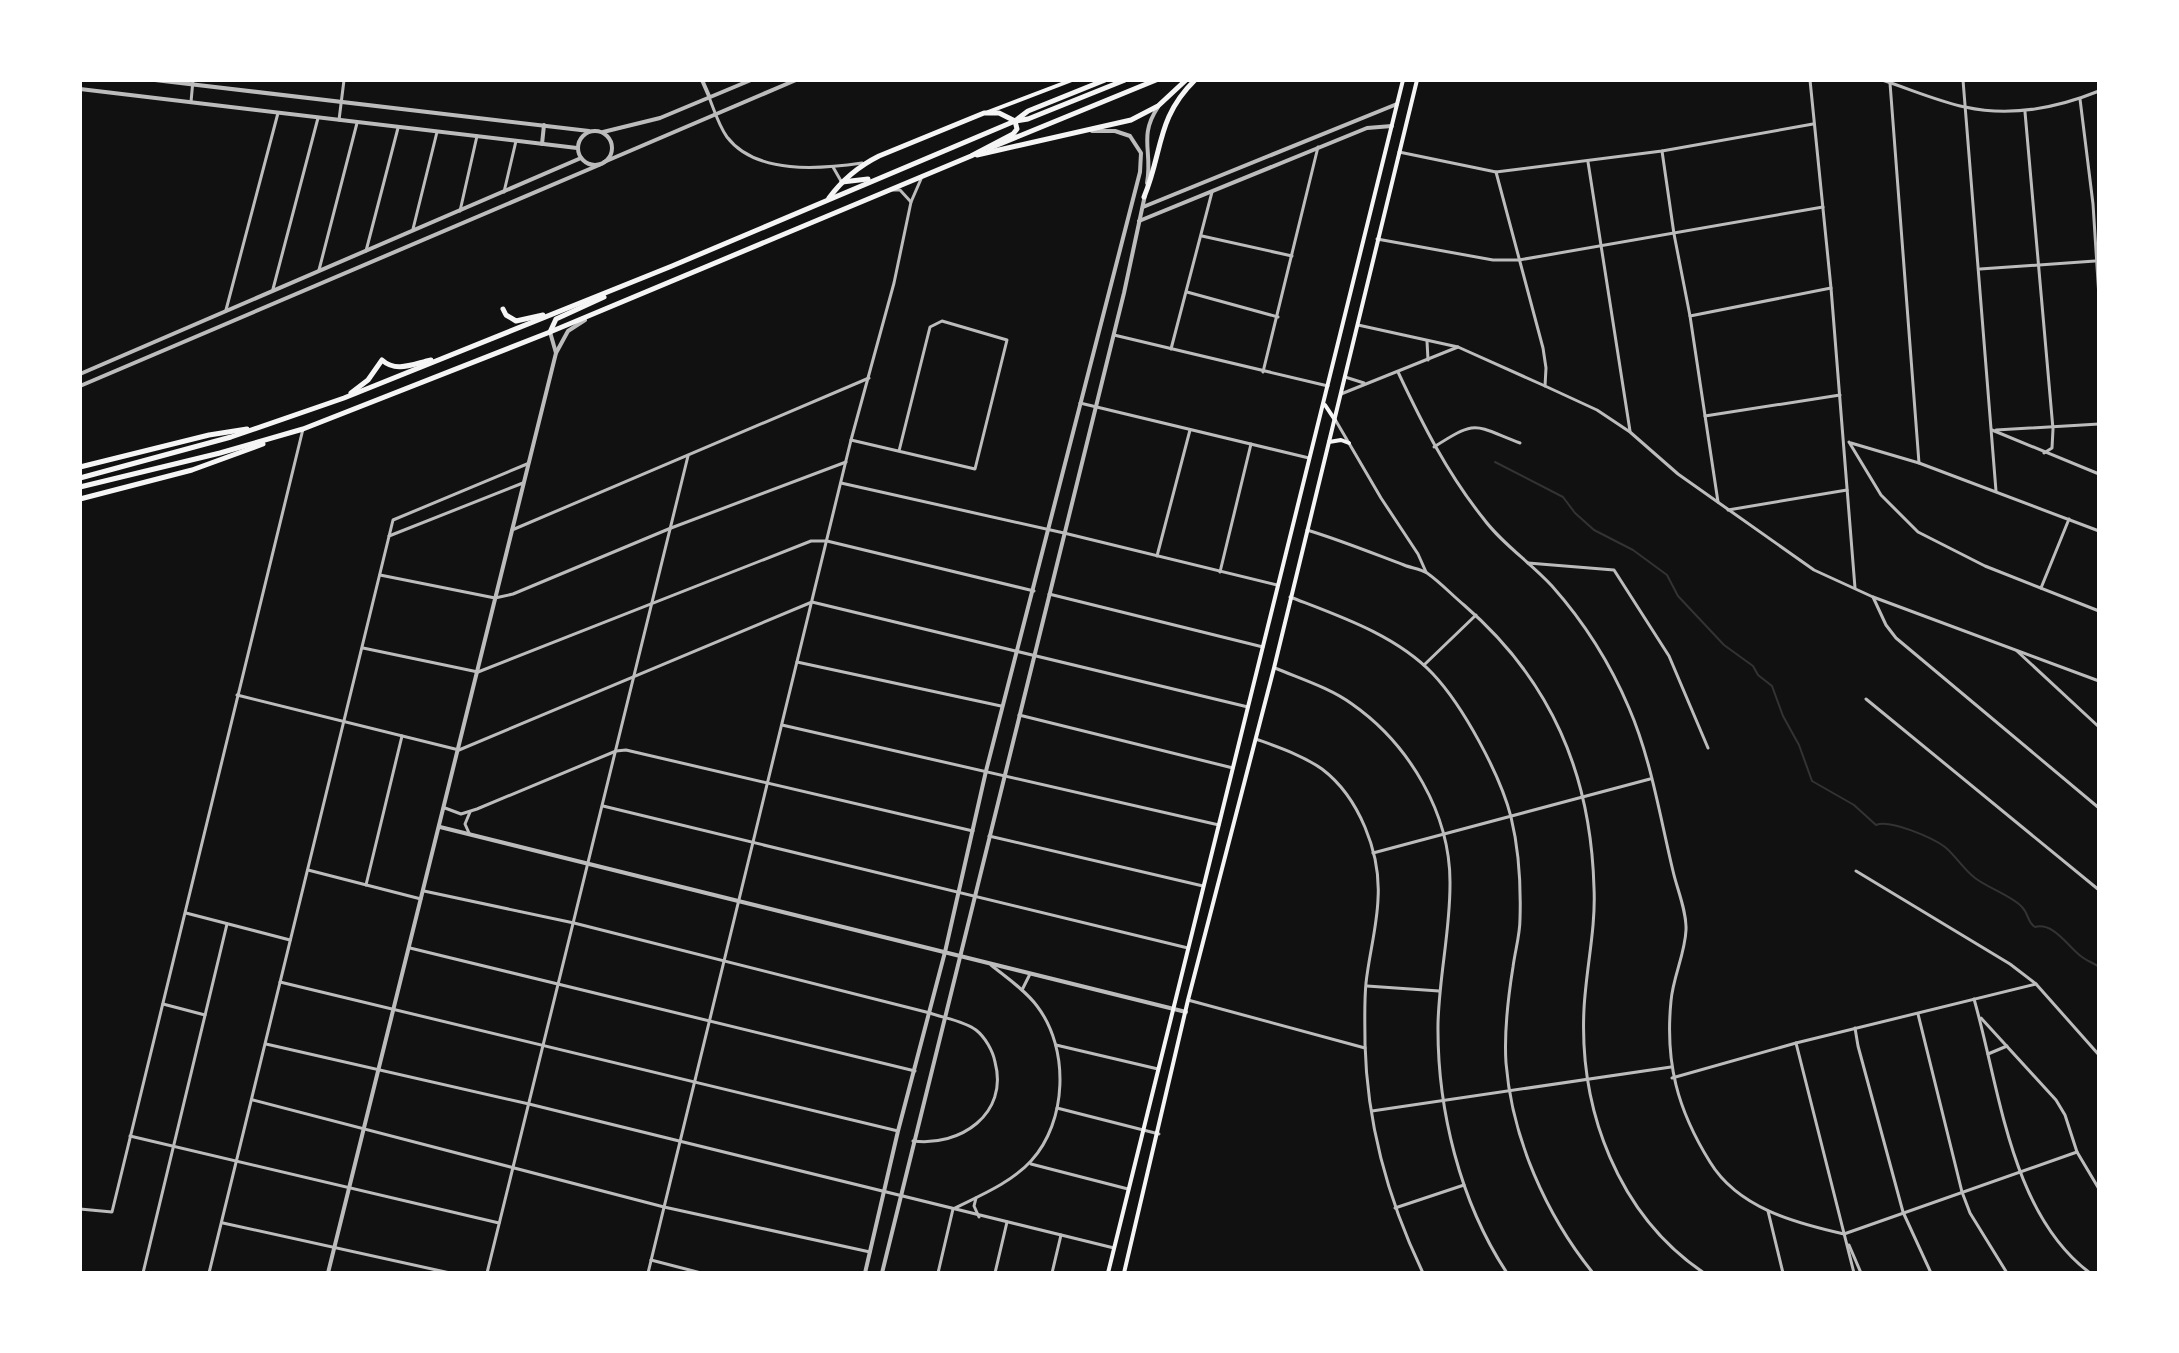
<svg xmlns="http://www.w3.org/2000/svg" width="2179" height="1353" font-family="'Archivo Narrow',sans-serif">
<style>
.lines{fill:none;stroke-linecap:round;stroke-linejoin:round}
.stream{stroke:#333;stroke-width:2}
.minor{stroke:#bcbcbc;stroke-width:3}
.tertiary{stroke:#bcbcbc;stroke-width:4}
.secondary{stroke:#f5f5f5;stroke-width:4}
.primary{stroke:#f5f5f5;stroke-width:5}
.trunk{stroke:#f5f5f5;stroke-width:5}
</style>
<rect width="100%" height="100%" fill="#111"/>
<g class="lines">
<path class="stream" d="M1495 462 1563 497 1575 513 1594 530 1633 550 1667 575 1678 596 1724 645 1753 666 1758 675 1772 686 1783 716 1799 745 1812 781 1854 805 1876 825C1890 819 1933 838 1945 847 1956 856 1963 869 1975 878 1988 888 2012 896 2022 907 2029 914 2027 922 2035 927 2054 922 2068 947 2082 957 2087 961 2094 963 2099 967"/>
<g class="minor">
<path d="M1810 80 1831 288 1855 588"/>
<path d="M1882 80C1910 89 1937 101 1965 107 2010 117 2057 108 2099 91"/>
<path d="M1963 80 1996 491"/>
<path d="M1890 83 1919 463"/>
<path d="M709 97C714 110 719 126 727 137 756 175 821 169 862 163"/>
<path d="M2080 99 2093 204 2099 297"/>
<path d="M191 102 193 80"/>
<path d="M2025 112 2053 429 2052 448 2044 453"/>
<path d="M339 120 344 80"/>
<path d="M1662 151 1674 234 1690 316 1718 502"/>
<path d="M1399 152 1496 172 1662 151 1813 124"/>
<path d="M1588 162 1630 431"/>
<path d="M833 167 841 181"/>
<path d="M1496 172 1543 348 1546 368 1545 386"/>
<path d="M893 190H900L911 202"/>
<path d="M504 192 516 141"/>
<path d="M460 211 477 136"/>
<path d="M413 229 437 132"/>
<path d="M1202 236 1292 256"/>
<path d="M1377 239 1493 260H1519L1823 207"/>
<path d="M366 251 398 128"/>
<path d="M1980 269 2095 261"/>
<path d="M319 270 357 123"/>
<path d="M273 289 318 118"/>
<path d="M1187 292 1278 317"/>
<path d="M226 310 278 113"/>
<path d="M1690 316 1831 288"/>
<path d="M1358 325 1458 347 1545 386 1597 410 1630 432 1678 474 1814 570 1873 597 2099 681"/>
<path d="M1114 335 1328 386"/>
<path d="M1427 341 1428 360"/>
<path d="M1171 349 1212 192"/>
<path d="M1263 372 1318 147"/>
<path d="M1398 372C1422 423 1447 473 1483 518 1502 544 1530 562 1552 586 1584 622 1610 663 1629 708 1651 759 1660 817 1673 871 1677 889 1687 912 1686 930 1685 954 1673 977 1671 1001 1665 1062 1677 1109 1710 1162 1738 1208 1795 1223 1844 1234"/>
<path d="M1345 377 1364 383"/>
<path d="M1341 394 1458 347"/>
<path d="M1080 403 1309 458"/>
<path d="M1705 416 1840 395"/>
<path d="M1336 421 1381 498 1418 554 1426 572"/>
<path d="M1992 430 2099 474"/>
<path d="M1996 430 2099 424"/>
<path d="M851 440 975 469 1007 340 942 321 930 327 899 451"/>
<path d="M1849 442 1881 495 1918 532 1985 566 2099 611"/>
<path d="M1851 443 1919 463 2099 531"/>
<path d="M1434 447C1478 419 1473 425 1520 443"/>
<path d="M841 483 1064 533 1277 585"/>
<path d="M1728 510 1847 490"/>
<path d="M512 530 869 378"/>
<path d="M1307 530C1340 540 1372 553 1404 565 1411 568 1421 569 1427 573 1440 582 1452 595 1464 605 1551 680 1591 774 1594 888 1596 928 1586 969 1584 1009 1579 1110 1618 1215 1704 1273"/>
<path d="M389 536 523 483"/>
<path d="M1157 556 1190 430"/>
<path d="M1528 563 1614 570 1669 656 1708 748"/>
<path d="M1220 572 1251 444"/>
<path d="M380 575 495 598 513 594 671 528 846 462"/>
<path d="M2041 588 2069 519"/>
<path d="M1049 594 1263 647"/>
<path d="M1290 597C1339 616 1396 635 1433 674 1463 706 1500 774 1511 817 1519 850 1521 886 1520 919 1520 935 1515 951 1513 967 1508 998 1504 1032 1506 1063 1512 1138 1546 1215 1593 1273"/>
<path d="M1873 597 1886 625 1896 638 2099 808"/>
<path d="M363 648 478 672 811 541H827L1034 591"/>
<path d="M2017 651 2099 727"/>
<path d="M797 662 1001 706"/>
<path d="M1424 665 1476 615"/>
<path d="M1275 668C1301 679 1330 688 1352 704 1409 744 1451 814 1450 885 1450 932 1439 977 1438 1024 1437 1109 1460 1202 1507 1273"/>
<path d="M237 695 459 750 812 602 1248 707"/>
<path d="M1866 699 2099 890"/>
<path d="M1019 715 1233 768"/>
<path d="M782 725 1219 825"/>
<path d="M1256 739C1278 747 1302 755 1322 769 1359 797 1381 853 1378 899 1377 927 1369 955 1366 983 1364 1003 1365 1024 1365 1044 1367 1124 1389 1202 1423 1273"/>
<path d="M603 806 1188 948"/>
<path d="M445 808 461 814 477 809 616 751 626 750 973 831"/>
<path d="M469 833 465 824 470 812"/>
<path d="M989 836 1203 886"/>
<path d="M1373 853 1650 779"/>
<path d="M308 870 421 899"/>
<path d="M1856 871 2010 964 2036 984 2099 1055"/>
<path d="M366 885 402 736"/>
<path d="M424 891 574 923 930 1013C943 1018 965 1021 976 1030 985 1037 993 1051 995 1062 1009 1114 960 1147 913 1141"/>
<path d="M186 913 290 940"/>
<path d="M410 948 915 1071"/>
<path d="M280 982 898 1131"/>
<path d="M1367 986 1439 991"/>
<path d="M1022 990 1030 974"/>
<path d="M1974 999C2000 1089 2010 1213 2090 1273"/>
<path d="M1188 1000 1365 1048"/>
<path d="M163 1004 205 1015"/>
<path d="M1918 1014 1962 1192 1970 1213 2007 1273"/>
<path d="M1981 1018 2056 1100 2065 1115 2077 1152 2099 1189"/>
<path d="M1855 1028 1858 1046 1903 1212 1931 1273"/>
<path d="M1796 1043 1854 1273"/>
<path d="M266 1044 529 1104 1114 1248"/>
<path d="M1056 1045 1158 1069"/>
<path d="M1988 1054 2007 1046"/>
<path d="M1672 1078 1796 1043 2036 984"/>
<path d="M253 1100 664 1207 870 1252"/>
<path d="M1057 1108 1159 1134"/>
<path d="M1372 1111 1671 1067"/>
<path d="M130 1136 499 1223"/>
<path d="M1031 1164 1128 1189"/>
<path d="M976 1198 974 1206 979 1217"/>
<path d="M1395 1208 1464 1185"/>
<path d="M80 1209 112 1212 303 429"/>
<path d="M1768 1211 1783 1273"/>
<path d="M223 1223 450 1273"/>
<path d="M1844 1234 2077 1152"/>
<path d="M1849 1245 1861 1273"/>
<path d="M651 1260 701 1273"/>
<path d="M143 1273 227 924"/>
<path d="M209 1273 393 520 527 464"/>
<path d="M487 1273 688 456"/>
<path d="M648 1273 851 440 894 283 911 202 921 179"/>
<path d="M938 1273 953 1209C979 1196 1011 1183 1031 1161 1067 1122 1070 1049 1037 1006 1025 990 1007 978 991 965"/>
<path d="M995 1273 1007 1222"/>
<path d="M1052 1273 1061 1235"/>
</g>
<g class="tertiary">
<path d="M155 80 589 131"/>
<path d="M702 80 709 96"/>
<path d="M80 89 577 148"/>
<circle cx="595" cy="148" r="17"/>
<path d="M603 132 660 118 751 80"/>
<path d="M542 144 544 125"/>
<path d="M604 162 796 80"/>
<path d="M1147 183C1153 151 1138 137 1158 107"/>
<path d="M1143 207 1397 104"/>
<path d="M1139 221 1367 128 1392 126"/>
<path d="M550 332 556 353"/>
<path d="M80 374 581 158"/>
<path d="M80 386 599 165"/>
<path d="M440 827 1186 1012"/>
<path d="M328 1273 556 353 568 331 585 320"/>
<path d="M865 1273 898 1131 945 952 986 771 1140 172 1141 153 1130 136 1115 131H1092"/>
<path d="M882 1273 1124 293 1145 195"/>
</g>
<g class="secondary">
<path d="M988 112 1072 80"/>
<path d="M1325 405 1335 420"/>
<path d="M1329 442 1341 440 1349 443"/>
<path d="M1108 1273 1403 80"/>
<path d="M1124 1273 1188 1000 1274 668 1417 80"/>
</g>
<g class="primary">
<path d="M1015 121 1028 119 1125 80"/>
<path d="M990 148 1156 80"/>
<path d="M1144 197C1163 152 1156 118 1195 80"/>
</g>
<g class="trunk">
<path d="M977 155 1131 120 1158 106 1186 80"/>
<path d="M842 182 868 179"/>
<path d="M829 198C843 179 859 166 879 156L984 113H999L1015 121"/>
<path d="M503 309 506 315 516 321 543 315"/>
<path d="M550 332 556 319 604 297"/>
<path d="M351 393 368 380 382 360C396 373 413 364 431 360"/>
<path d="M80 467 209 435 247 429"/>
<path d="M80 478 231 437 344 398 672 266 1015 121 1028 111 1105 80"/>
<path d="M80 487 220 453 303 429 550 332 971 156 1013 134 1017 129 1015 121"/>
<path d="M80 499 192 470 263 444"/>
</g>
</g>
<rect width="2179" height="1353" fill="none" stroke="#ffffff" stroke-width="164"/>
</svg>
